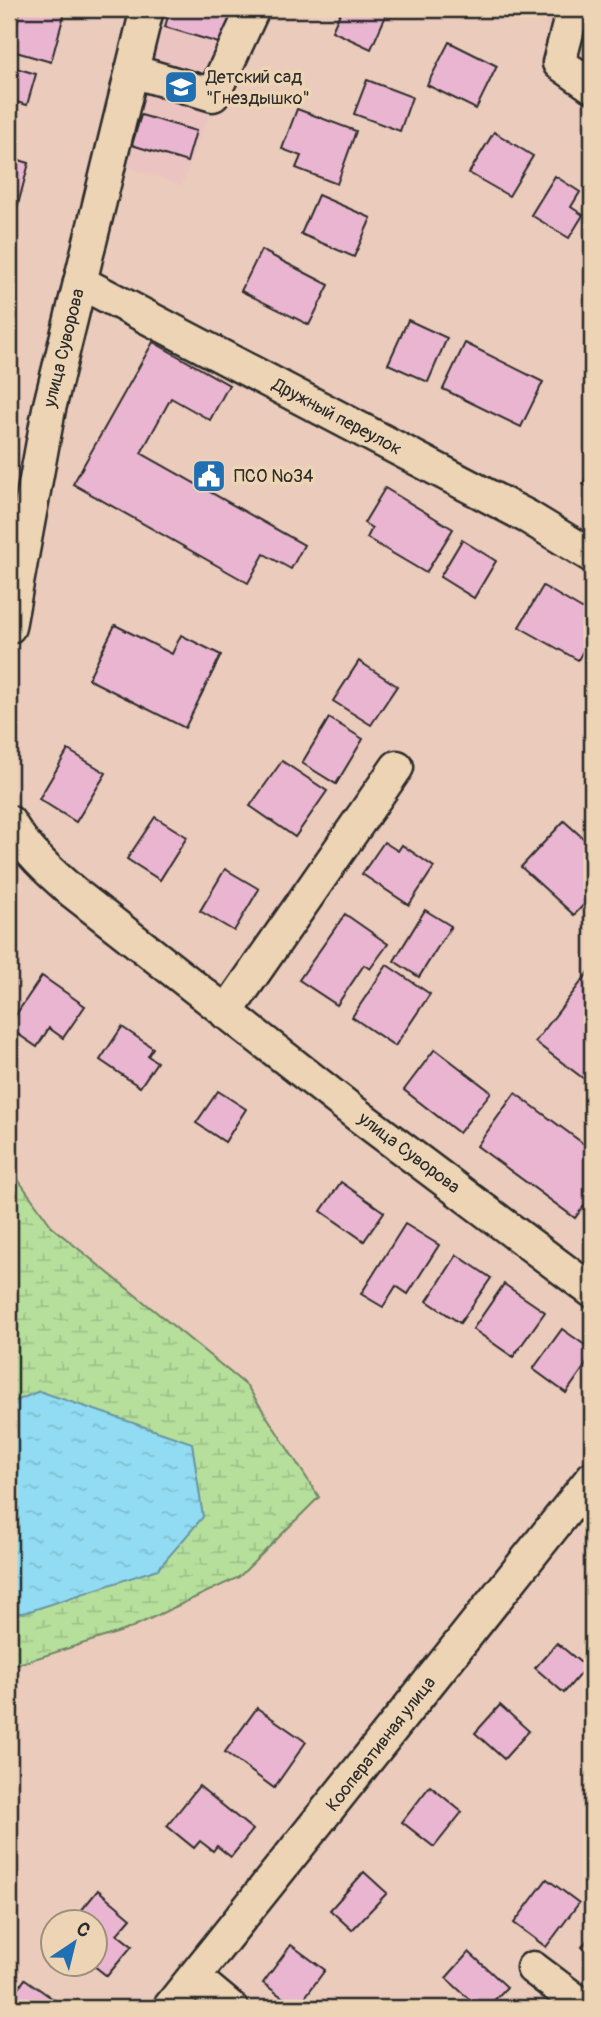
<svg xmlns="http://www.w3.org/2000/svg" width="601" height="2017" font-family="Pangolin,sans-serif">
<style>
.built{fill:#ebc4c2}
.wetland{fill:url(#wetland-marsh);stroke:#708564;stroke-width:2}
.water{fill:url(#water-ripples);stroke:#6895a2;stroke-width:2}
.building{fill:#eab5d0;stroke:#2b2b2b;stroke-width:2}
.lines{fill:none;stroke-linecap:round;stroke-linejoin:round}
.minor-casing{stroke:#2b2b2b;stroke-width:37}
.minor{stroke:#ecd4b4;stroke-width:32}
.labels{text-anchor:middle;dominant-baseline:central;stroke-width:7;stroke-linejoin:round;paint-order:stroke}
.poi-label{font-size:18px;fill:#2b2b2b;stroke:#ecd4b4;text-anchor:start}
.street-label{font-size:18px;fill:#2b2b2b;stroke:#ecd4b4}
</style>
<defs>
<pattern id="wetland-marsh" width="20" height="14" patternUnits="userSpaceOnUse" patternTransform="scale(1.75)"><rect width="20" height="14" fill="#b6df9c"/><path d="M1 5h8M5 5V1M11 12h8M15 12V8" fill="none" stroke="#9dc087"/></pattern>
<pattern id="water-ripples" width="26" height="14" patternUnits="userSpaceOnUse" patternTransform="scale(1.75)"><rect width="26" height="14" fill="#91dcf2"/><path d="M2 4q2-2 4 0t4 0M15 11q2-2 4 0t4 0" fill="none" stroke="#7dbdd0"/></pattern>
</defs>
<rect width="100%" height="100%" fill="#ebcbbc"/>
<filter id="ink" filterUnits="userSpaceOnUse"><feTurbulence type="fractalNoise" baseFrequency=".0143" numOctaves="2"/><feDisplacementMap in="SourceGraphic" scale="14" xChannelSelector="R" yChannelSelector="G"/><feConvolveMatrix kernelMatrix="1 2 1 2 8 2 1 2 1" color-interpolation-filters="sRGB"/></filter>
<g filter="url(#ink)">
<g class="built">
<path d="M162 9H250L182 185 122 166Z"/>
<path d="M523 9H592V57Z"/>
</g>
<path class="wetland" d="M9 1167 53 1228 247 1386 319 1497 239 1577 126 1630 9 1667Z"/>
<path class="water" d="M39 1391 192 1443 203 1517 158 1569 27 1612 9 1615V1404Z"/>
<g class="building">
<path d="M21 9H42L64 15 51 62 9 50Z"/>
<path d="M170 9H233L222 44 165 27Z"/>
<path d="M342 9H389L371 49 332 31Z"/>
<path d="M449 42 497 66 476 109 427 85Z"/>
<path d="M9 66 36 74 27 105 9 100Z"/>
<path d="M367 80 412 97 400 131 354 114Z"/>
<path d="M297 109 356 131 337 184 296 168 301 156 282 149Z"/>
<path d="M141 115 196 131 187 162 132 145Z"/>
<path d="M494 132 533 156 509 196 469 173Z"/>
<path d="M9 157 29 163 16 212 9 210Z"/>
<path d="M555 176 580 192 571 207 583 215 569 238 531 215Z"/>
<path d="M318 195 371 218 354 257 301 234Z"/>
<path d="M261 250 329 285 309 325 241 291Z"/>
<path d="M408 320 447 338 428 382 388 364Z"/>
<path d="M153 342 229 385 210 420 171 398 141 453 304 545 291 569 264 554 248 583 73 484Z"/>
<path d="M465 343 543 382 521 427 443 389Z"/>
<path d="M592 466V489L583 484Z"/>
<path d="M385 488 453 529 426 573 367 538 372 528 364 523Z"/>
<path d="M462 540 496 561 474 598 440 577Z"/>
<path d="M543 586 592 615V635L578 660 519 627Z"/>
<path d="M115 625 172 654 181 635 221 655 185 728 88 679Z"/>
<path d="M359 661 397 686 371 725 333 701Z"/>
<path d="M329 718 363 739 336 784 302 763Z"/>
<path d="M68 750 106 773 76 822 39 799Z"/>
<path d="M282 761 327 791 295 837 250 806Z"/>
<path d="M155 817 187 837 160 880 127 859Z"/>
<path d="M564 821 592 846V872L586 879 592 885V896L574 915 521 867Z"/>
<path d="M384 842 398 851 402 845 434 867 409 905 362 874Z"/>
<path d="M225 869 259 889 234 931 200 911Z"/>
<path d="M425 910 451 926 419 977 394 961Z"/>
<path d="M345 914 388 944 370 969 364 965 337 1005 299 980Z"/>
<path d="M387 965 430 994 395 1046 352 1017Z"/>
<path d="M592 968V1085L535 1042Z"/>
<path d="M42 976 85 1006 63 1038 49 1028 37 1047 9 1028V1025Z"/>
<path d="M122 1027 153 1048 148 1056 157 1062 140 1087 100 1060Z"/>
<path d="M435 1049 491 1092 459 1133 404 1090Z"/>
<path d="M218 1091 246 1109 225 1142 196 1123Z"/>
<path d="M515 1093 592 1150V1195L575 1218 477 1146Z"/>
<path d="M341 1182 384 1212 364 1241 321 1211Z"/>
<path d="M405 1224 439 1245 408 1294 396 1286 383 1307 361 1294Z"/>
<path d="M457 1255 491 1278 460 1323 427 1301Z"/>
<path d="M504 1284 545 1312 513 1357 473 1329Z"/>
<path d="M562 1329 592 1350V1356L566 1393 533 1369Z"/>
<path d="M592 1601V1616L585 1608Z"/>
<path d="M557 1643 586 1667 564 1693 535 1668Z"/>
<path d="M500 1705 529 1731 504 1759 475 1733Z"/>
<path d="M257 1708 306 1742 274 1788 225 1752Z"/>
<path d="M199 1786 253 1830 231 1857 217 1846 213 1851 200 1841 194 1848 167 1826Z"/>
<path d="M430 1786 462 1812 434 1847 402 1822Z"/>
<path d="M364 1872 387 1893 352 1930 330 1910Z"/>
<path d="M547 1879 579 1903 546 1947 514 1923Z"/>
<path d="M98 1890 131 1918 117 1934 132 1946 107 1976 93 1965 94 1923H71Z"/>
<path d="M592 1934V1956L582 1947Z"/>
<path d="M291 1945 325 1970 297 2008 263 1983Z"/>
<path d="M469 1952 507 1987 487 2008H479L446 1978Z"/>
<path d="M25 1979 60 2004 57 2008H9V2002Z"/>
</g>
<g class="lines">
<g class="minor-casing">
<g id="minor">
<path d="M573 9 559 63 592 86"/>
<path d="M132 71 213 95 253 9"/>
<path d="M80 282 528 517 592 556"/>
<path d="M9 627 49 409 147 9"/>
<path d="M9 822C26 850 48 871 73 892L359 1116 592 1291"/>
<path d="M226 1013 397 767"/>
<path d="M533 1968 586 2008"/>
<path d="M195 1978 231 2008"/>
<path d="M169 2008 592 1478"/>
</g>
</g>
<use href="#minor" class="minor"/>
</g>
</g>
<defs>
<g id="school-square" transform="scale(1.75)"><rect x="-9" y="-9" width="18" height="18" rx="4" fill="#1f6fb2" stroke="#ecd4b4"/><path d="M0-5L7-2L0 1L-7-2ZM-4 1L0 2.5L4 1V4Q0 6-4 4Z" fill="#fff"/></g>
<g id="civic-square" transform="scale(1.75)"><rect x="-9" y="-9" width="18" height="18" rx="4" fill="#1f6fb2" stroke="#ecd4b4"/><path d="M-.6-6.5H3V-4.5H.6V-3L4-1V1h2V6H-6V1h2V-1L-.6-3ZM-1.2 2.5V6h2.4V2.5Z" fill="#fff"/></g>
</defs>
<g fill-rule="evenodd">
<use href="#school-square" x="181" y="87"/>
<use href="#civic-square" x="209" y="476"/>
</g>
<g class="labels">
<g class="poi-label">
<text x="206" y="77">Детский сад<tspan x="206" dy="21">"Гнездышко"</tspan></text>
<text x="234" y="476">ПСО №34</text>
</g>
<g class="street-label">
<text transform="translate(64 348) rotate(-76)">улица Суворова</text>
<text transform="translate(337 417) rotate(28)">Дружный переулок</text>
<text transform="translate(409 1153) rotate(37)">улица Суворова</text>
<text transform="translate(381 1744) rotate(-52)">Кооперативная улица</text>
</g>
</g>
<rect width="601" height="2017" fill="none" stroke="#ecd4b4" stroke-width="35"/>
<rect x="18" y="18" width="566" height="1982" fill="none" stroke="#2b2b2b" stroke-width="2.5" filter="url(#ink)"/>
<g transform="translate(74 1943) rotate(35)"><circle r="33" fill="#ecd4b4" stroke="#9f907d" stroke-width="2"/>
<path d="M0-5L12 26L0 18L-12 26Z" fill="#1f6fb2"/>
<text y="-10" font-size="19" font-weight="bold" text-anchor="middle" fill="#2b2b2b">С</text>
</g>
</svg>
